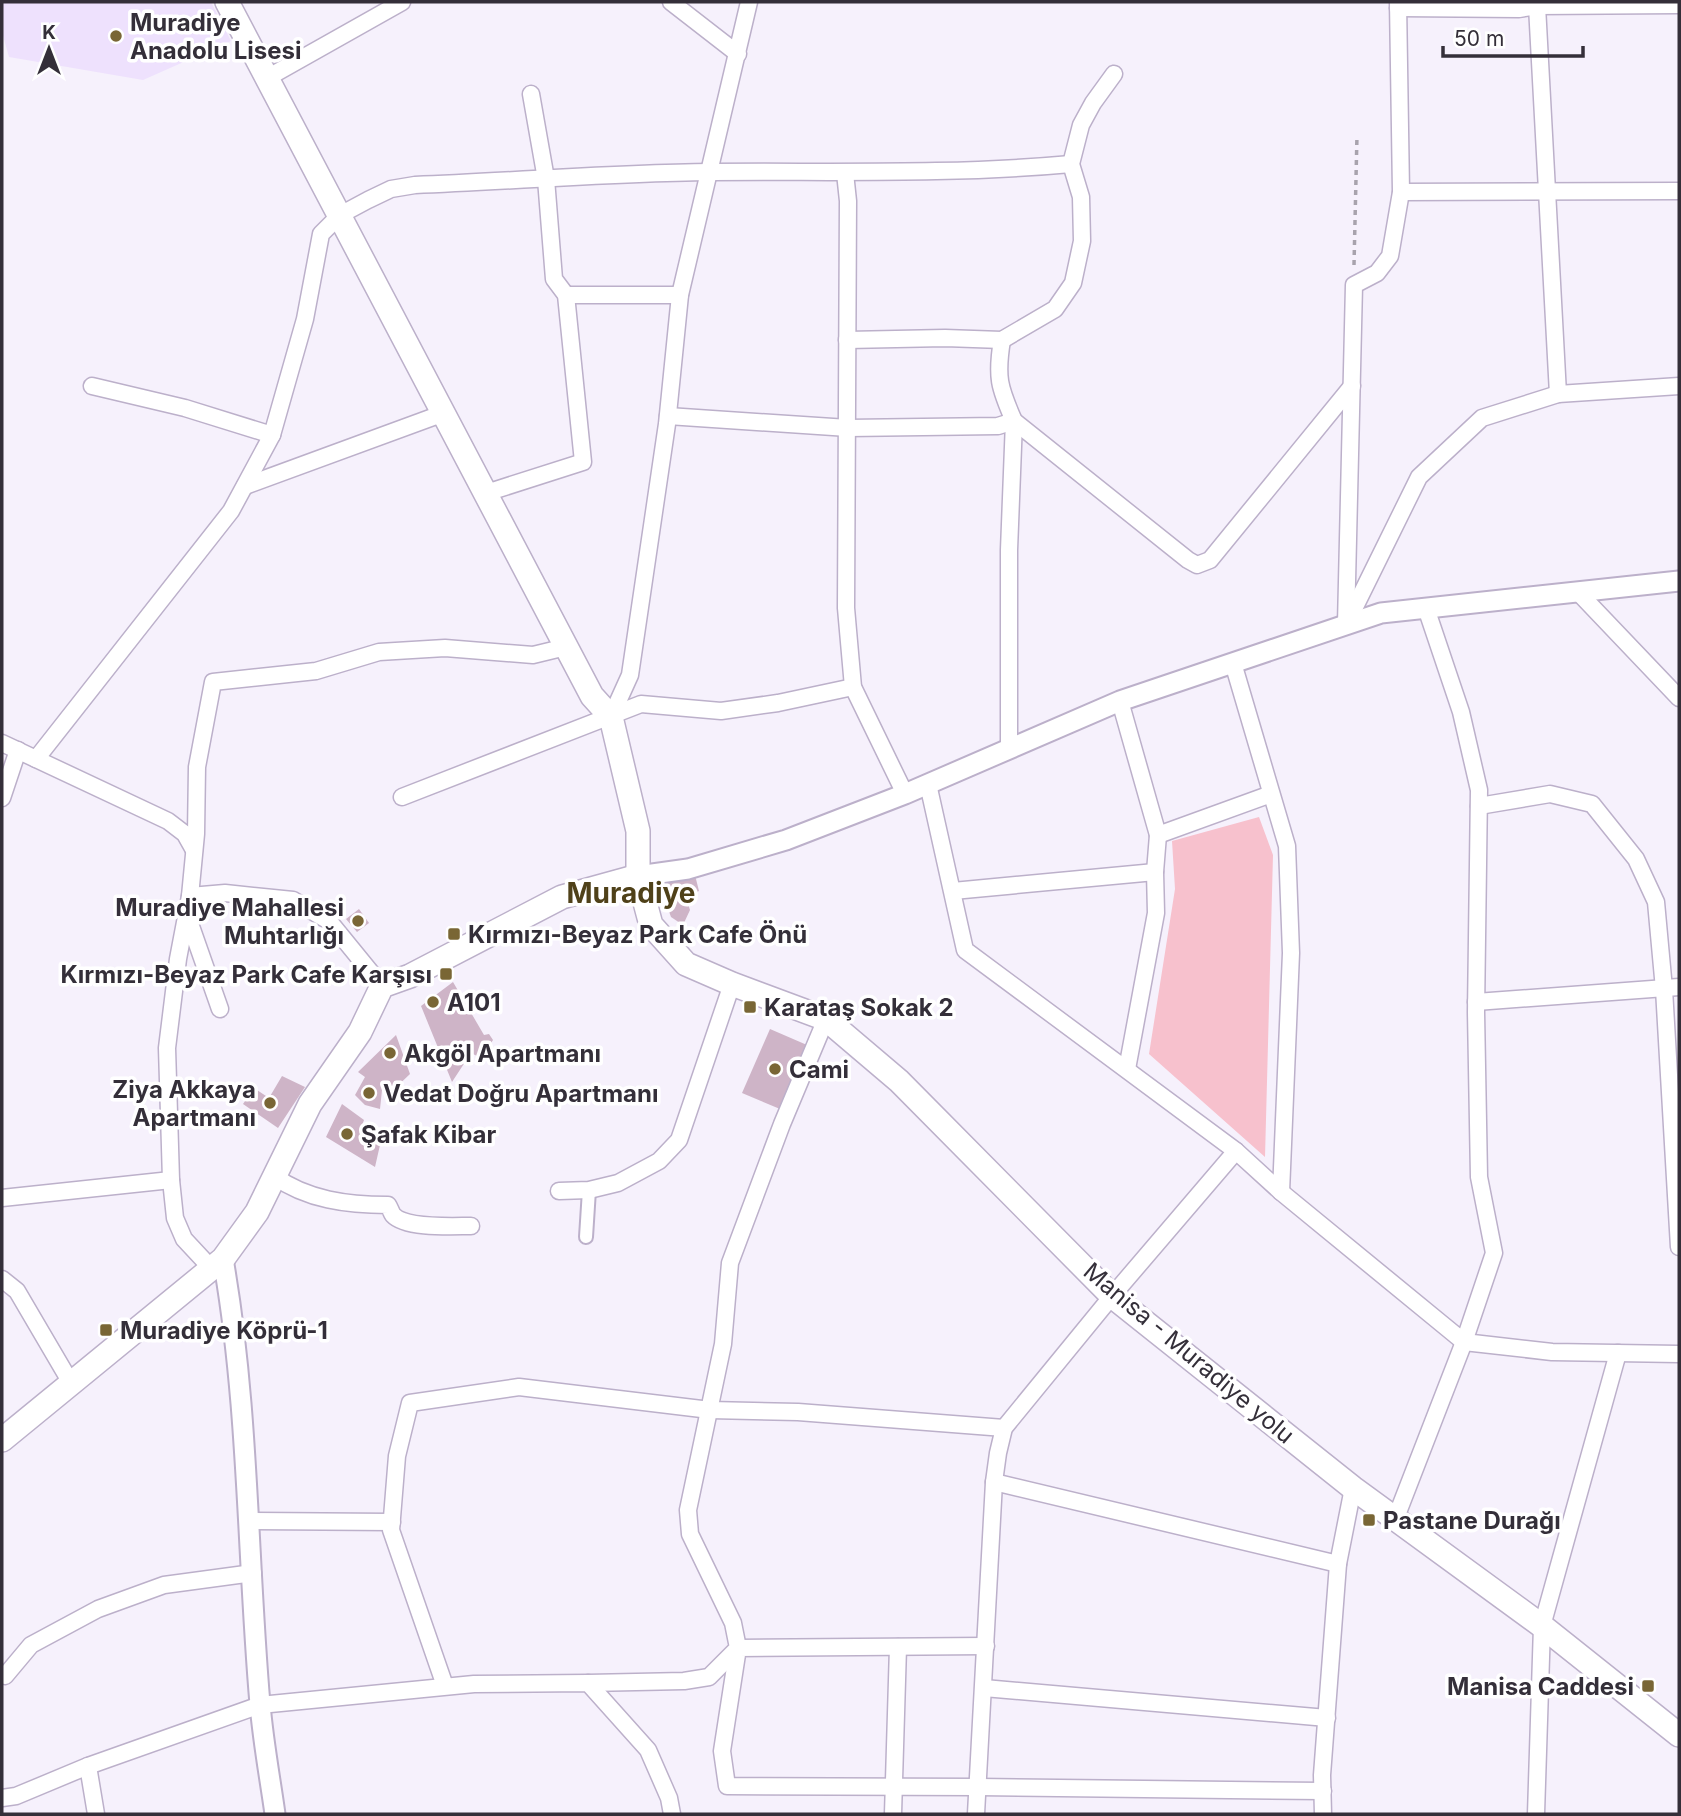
<svg xmlns="http://www.w3.org/2000/svg" width="1681" height="1816" font-family="Inter,sans-serif">
<style>
.built{fill:#eee1fd}
.green{fill:#f7c1cd}
.building{fill:#ceb4c7}
.lines{fill:none;stroke-linecap:round;stroke-linejoin:round}
.pedestrian-casing{stroke:#bcb0ca;stroke-width:16}
.minor-casing{stroke:#bcb0ca;stroke-width:19}
.tertiary-casing{stroke:#bcb0ca;stroke-width:23}
.secondary-casing{stroke:#bcb0ca;stroke-width:26}
.path{stroke:#a8a3ad;stroke-width:3.5;stroke-dasharray:5 5;stroke-linecap:butt}
.pedestrian{stroke:#fff;stroke-width:12}
.minor{stroke:#fff;stroke-width:16}
.tertiary{stroke:#fff;stroke-width:19}
.secondary{stroke:#fff;stroke-width:23}
.poi-dot{fill:#796635;stroke:#fff;stroke-width:2.5}
.labels{text-anchor:middle;dominant-baseline:central;stroke-width:7;stroke-linejoin:round;paint-order:stroke}
.poi-label{font-size:24px;font-weight:bold;fill:#342f39;stroke:#fff;text-anchor:start}
.street-label{font-size:24px;fill:#342f39;stroke:#fff}
.quarter-label{font-size:28px;font-weight:bold;fill:#4f4119;stroke:#fff}
</style>
<rect width="100%" height="100%" fill="#f6f1fc"/>
<path class="built" d="M2 2H211L231 41 143 80 9 57 2 32Z"/>
<path class="green" d="M1259 817 1273 855 1265 1157 1149 1054 1175 889 1172 841Z"/>
<g class="building">
<path d="M695 875 699 891 686 897 690 910 683 925 671 917 659 884Z"/>
<path d="M359 909 369 923 357 932 346 919Z"/>
<path d="M453 982 484 1035 489 1034 493 1040 481 1058 471 1053 452 1082 421 1006Z"/>
<path d="M770 1029 807 1045 780 1109 742 1093Z"/>
<path d="M396 1035 410 1074 388 1095 382 1090 380 1109 365 1105 355 1095 365 1077 358 1072Z"/>
<path d="M282 1076 305 1087 278 1128 243 1104 254 1088 269 1098Z"/>
<path d="M342 1104 364 1120 360 1131 372 1137 380 1145 375 1167 326 1137Z"/>
</g>
<g class="lines">
<g class="pedestrian-casing">
<path id="pedestrian" d="M586 1237 589 1190"/>
</g>
<g class="minor-casing">
<g id="minor">
<path d="M671 2 738 54"/>
<path d="M1537 6 1558 394"/>
<path d="M1398 8 1519 9 1537 6 1679 5"/>
<path d="M267 78 402 2"/>
<path d="M845 173 848 201 846 608 853 687 905 794"/>
<path d="M1401 192 1679 191"/>
<path d="M566 295H680"/>
<path d="M847 340 945 338 1002 340 1055 309 1073 283 1082 241 1081 197 1071 164 1081 125 1093 103 1114 74"/>
<path d="M1002 340C996 377 999 387 1014 421L1188 560 1197 565 1210 560 1352 386"/>
<path d="M92 386 185 408 272 435"/>
<path d="M668 416 848 428 998 426 1014 421"/>
<path d="M245 486 444 413"/>
<path d="M486 493 583 462 566 295 554 279 546 179 531 94"/>
<path d="M1578 592 1679 698"/>
<path d="M1349 619 1419 477 1482 418 1558 394 1679 386"/>
<path d="M1346 624 1354 285 1377 273 1390 256 1401 192 1398 2"/>
<path d="M1233 663 1287 846 1291 953 1281 1192"/>
<path d="M1120 701 1158 835 1155 872 1156 913 1127 1069"/>
<path d="M611 717 630 675 667 424 680 295 749 2"/>
<path d="M2 743 168 821 185 834 194 850"/>
<path d="M1009 749V550L1014 421"/>
<path d="M36 759 231 511 272 435 305 319 321 234 340 215 368 200 391 189 415 185C514 181 613 173 711 172 831 171 951 175 1071 164"/>
<path d="M928 784 965 950 1236 1151 1281 1192 1464 1342 1552 1352 1679 1354"/>
<path d="M402 797 641 704 721 711 778 703 853 687"/>
<path d="M2 798 18 750"/>
<path d="M1479 806 1550 794 1592 804 1636 859 1656 902 1664 989 1679 1247"/>
<path d="M1158 835 1271 794"/>
<path d="M953 891 1155 872"/>
<path d="M190 896 225 893 293 900 329 921 382 986"/>
<path d="M187 915 220 1009"/>
<path d="M1476 1002 1679 987"/>
<path d="M274 1176C307 1200 348 1205 388 1205 390 1208 391 1212 393 1215 406 1229 453 1226 471 1226"/>
<path d="M559 1191 589 1190 618 1183 659 1161 679 1140 732 984"/>
<path d="M2 1198 171 1180"/>
<path d="M211 1268 184 1239 175 1218 171 1180 167 1048 178 959 190 896 196 834 197 767 213 682 316 671 379 652 445 648 533 655 566 647"/>
<path d="M2 1279 17 1291 71 1383"/>
<path d="M994 1482 1338 1564"/>
<path d="M1395 1520 1464 1342 1494 1253 1479 1177 1476 1012 1479 790 1461 712 1426 608"/>
<path d="M250 1521 392 1522"/>
<path d="M986 1646 738 1648 722 1751 727 1786 978 1787 1323 1791"/>
<path d="M5 1676 31 1645 98 1609 164 1585 253 1573"/>
<path d="M588 1683 684 1681 709 1677 738 1648 733 1623 690 1534 688 1510 723 1344 730 1263 782 1124 826 1019"/>
<path d="M445 1686 391 1530 397 1456 410 1403 519 1387 710 1410 798 1412 1004 1428"/>
<path d="M984 1688 1327 1718"/>
<path d="M88 1766 96 1814"/>
<path d="M2 1798 16 1796 88 1766 260 1705 474 1684 588 1683 648 1750 669 1798 672 1814"/>
<path d="M893 1814 898 1647"/>
<path d="M976 1814 994 1482 998 1453 1004 1428 1112 1296 1236 1151"/>
<path d="M1323 1814 1322 1775 1338 1564 1353 1488"/>
<path d="M1536 1814 1542 1626 1618 1353"/>
</g>
</g>
<g class="tertiary-casing">
<g id="tertiary">
<path d="M638 876 688 869 786 840 905 794 1120 701 1381 613 1679 581"/>
<path d="M223 1259C249 1406 247 1555 260 1704 263 1741 270 1778 275 1814"/>
</g>
</g>
<g class="secondary-casing">
<g id="secondary">
<path d="M227 2 592 696 611 717 638 831V876L651 925 686 964 732 984 826 1019 899 1081 1112 1296 1353 1488 1542 1626 1679 1735"/>
<path d="M2 1440 223 1259 257 1212 310 1104 360 1032 382 986 410 976 562 897 638 876"/>
</g>
</g>
<path class="path" d="M1354 265 1357 135"/>
<use href="#pedestrian" class="pedestrian"/>
<use href="#minor" class="minor"/>
<use href="#tertiary" class="tertiary"/>
<use href="#secondary" class="secondary"/>
</g>
<g class="poi-dot">
<circle cx="116" cy="36" r="7"/>
<circle cx="358" cy="921" r="7"/>
<rect x="447" y="927" width="14" height="14" rx="3.5"/>
<rect x="439" y="967" width="14" height="14" rx="3.5"/>
<circle cx="433" cy="1002" r="7"/>
<rect x="743" y="1000" width="14" height="14" rx="3.5"/>
<circle cx="390" cy="1053" r="7"/>
<circle cx="775" cy="1069" r="7"/>
<circle cx="369" cy="1093" r="7"/>
<circle cx="270" cy="1103" r="7"/>
<circle cx="347" cy="1134" r="7"/>
<rect x="99" y="1323" width="14" height="14" rx="3.5"/>
<rect x="1362" y="1513" width="14" height="14" rx="3.5"/>
<rect x="1641" y="1679" width="14" height="14" rx="3.5"/>
</g>
<g class="labels">
<g class="poi-label">
<text x="130" y="22">Muradiye<tspan x="130" dy="28">Anadolu Lisesi</tspan></text>
<text x="344" y="907" text-anchor="end">Muradiye Mahallesi<tspan x="344" dy="28">Muhtarlığı</tspan></text>
<text x="468" y="934">Kırmızı-Beyaz Park Cafe Önü</text>
<text x="432" y="974" text-anchor="end">Kırmızı-Beyaz Park Cafe Karşısı</text>
<text x="447" y="1002">A101</text>
<text x="764" y="1007">Karataş Sokak 2</text>
<text x="404" y="1053">Akgöl Apartmanı</text>
<text x="789" y="1069">Cami</text>
<text x="256" y="1089" text-anchor="end">Ziya Akkaya<tspan x="256" dy="28">Apartmanı</tspan></text>
<text x="383" y="1093">Vedat Doğru Apartmanı</text>
<text x="361" y="1134">Şafak Kibar</text>
<text x="120" y="1330">Muradiye Köprü-1</text>
<text x="1383" y="1520">Pastane Durağı</text>
<text x="1634" y="1686" text-anchor="end">Manisa Caddesi</text>
</g>
<g class="street-label">
<text transform="translate(1189 1353) rotate(40)">Manisa - Muradiye yolu</text>
</g>
<g class="quarter-label">
<text x="631" y="893">Muradiye</text>
</g>
</g>
<rect width="1681" height="1816" fill="none" stroke="#342f39" stroke-width="7"/>
<g transform="translate(49 49)" stroke="#ffffff" stroke-width="5" paint-order="stroke">
<path d="M0-5L12 26L0 18L-12 26Z" fill="#342f39"/>
<text y="-10" font-size="19" font-weight="bold" text-anchor="middle" fill="#342f39">K</text>
</g>
<path d="M1443 46v10h140v-10" fill="none" stroke="#342f39" stroke-width="3.5"/>
<text x="1454" y="46" font-size="21" fill="#342f39" stroke="#ffffff" stroke-width="5" paint-order="stroke">50 m</text>
</svg>
